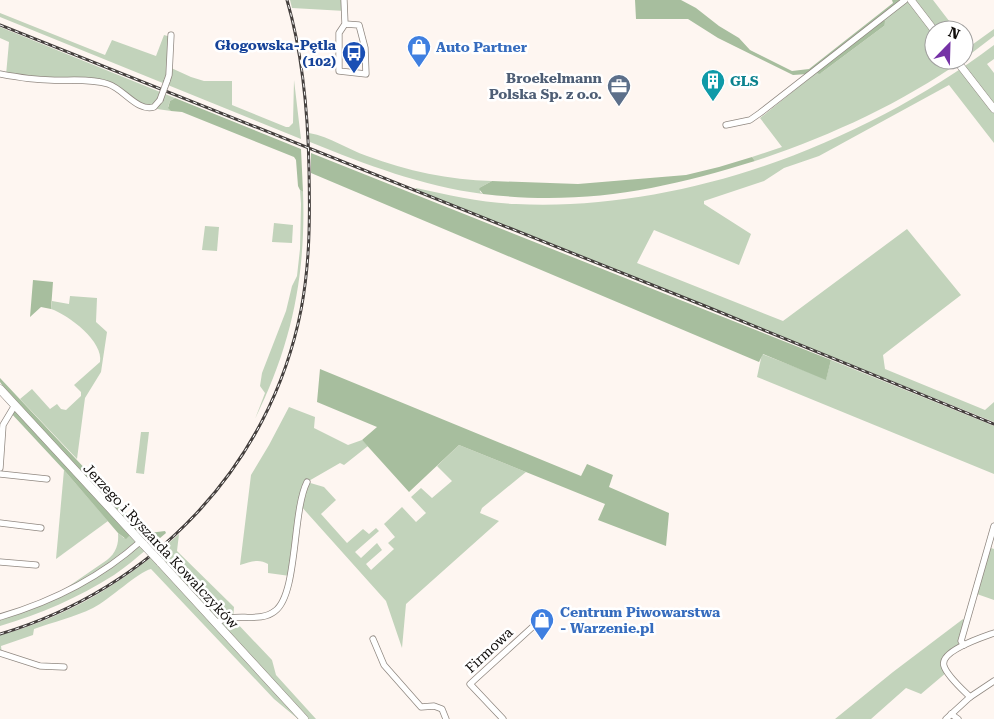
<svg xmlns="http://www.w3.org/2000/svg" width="994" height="719" font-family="'Roboto Serif',serif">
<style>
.green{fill:#c2d3bb}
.forest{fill:#a7be9e}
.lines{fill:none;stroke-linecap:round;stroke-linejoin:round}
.minor-casing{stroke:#908881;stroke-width:7}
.tertiary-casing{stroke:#908881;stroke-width:8}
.secondary-casing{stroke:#908881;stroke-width:9}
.minor{stroke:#fff;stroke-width:5.5}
.tertiary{stroke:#fff;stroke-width:7}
.secondary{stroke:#fff;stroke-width:8}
.rail-casing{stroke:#45403e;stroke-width:3}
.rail{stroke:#fff;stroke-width:1;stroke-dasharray:4;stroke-linecap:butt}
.minor-bridge-casing{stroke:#908881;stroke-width:7;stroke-linecap:butt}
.secondary-bridge-casing{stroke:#908881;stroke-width:9;stroke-linecap:butt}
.minor-bridge{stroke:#fff;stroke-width:5.5}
.secondary-bridge{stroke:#fff;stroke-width:8}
.labels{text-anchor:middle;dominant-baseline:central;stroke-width:5;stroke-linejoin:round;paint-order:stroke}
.transit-label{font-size:14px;font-weight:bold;fill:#164399;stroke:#fff;text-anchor:end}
.shop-label{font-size:14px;font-weight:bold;fill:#366cbe;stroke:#fff;text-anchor:start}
.service-label{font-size:14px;font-weight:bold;fill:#4e5e75;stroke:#fff;text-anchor:end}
.culture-label{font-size:14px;font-weight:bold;fill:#0d838f;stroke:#fff;text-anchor:start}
.street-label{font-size:14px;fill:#110e0c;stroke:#fff}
</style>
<rect width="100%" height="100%" fill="#fef6f1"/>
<g class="green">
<path d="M290 0H344L345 11 292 8Z"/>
<path d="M905 0H933L956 30H934V60H963C898 105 830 136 755 161L752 157 782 147 760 118 817 72 821 73 884 26 879 20Z"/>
<path d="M0 13 105 55 112 40 156 56 164 35 171 37 169 67 191 77 204 81H232V105L286 127H289L293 123 294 80 301 139 0 17Z"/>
<path d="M0 27 175 98 170 101 168 107 171 111 150 108 107 84 6 75 9 42 0 38Z"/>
<path d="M994 29V36L964 59V41L969 47Z"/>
<path d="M994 45V59L987 64 994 73V143L949 85 819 156 784 168 764 181 704 201V204L751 234 739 265 654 230 637 263 783 321 907 229 961 295 883 355 885 369 985 410 994 402V422L415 190 416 188C449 195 482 203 516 204 683 212 862 144 994 45Z"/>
<path d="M309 133C331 137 347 149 367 156 407 171 449 180 492 181L481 187 480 192 483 194C422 186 367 165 310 142Z"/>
<path d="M300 190 303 192C306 275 292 344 255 419L265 393 260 386 262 373 286 311 292 286 297 276 300 249 301 204Z"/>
<path d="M274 223 293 225 292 243 272 242Z"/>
<path d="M205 226 219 227 217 251 202 250Z"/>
<path d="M70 296 97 298 96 322 107 332 101 372 85 398 77 459 20 399 32 389 50 409 57 404 61 409 66 410 81 396V392L74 385 100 362C104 342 69 315 51 309L52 301 69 304Z"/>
<path d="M762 354 826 379 831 360 994 426V474L757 377Z"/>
<path d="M289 407 315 417 314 428 348 445 362 440 368 446 344 465 340 463 307 482 324 487 336 500 321 514 347 543 363 529 369 534 376 528 379 531 355 552 361 558 377 543 382 550 366 564 371 570 394 549 388 543 395 537 384 524 402 507 416 522 426 513 411 497 421 488 432 498 452 481 437 466 459 445 526 472 482 508 480 513 499 521 406 604 402 648 386 601 300 505 290 576 268 573V564C259 558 250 562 240 565L251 475 269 445Z"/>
<path d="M141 432H149L144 474 136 473Z"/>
<path d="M64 470 108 521 56 559Z"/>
<path d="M131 532 147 549C136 558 126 567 114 575 78 598 40 614 0 626V617L53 597 107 560C116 553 119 544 118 533L124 538Z"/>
<path d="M179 534 177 551 234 607 233 619 272 660 276 675 316 719H298L274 699 151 569C138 572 109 600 93 608 75 617 53 622 34 629L33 635 1 646 2 654 0 653V635C69 617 126 581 179 534Z"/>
<path d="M988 547 994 549V600L974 593Z"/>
<path d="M963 619 966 622 961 641 964 645 944 661 947 672 921 694 906 688 871 719H835L893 672Z"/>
</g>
<g class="forest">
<path d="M635 0H681L696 8 719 26 739 38 750 50 792 71 809 69 893 3 892 0H904L880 20 885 21 884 26 821 73 819 74 816 72 808 74 793 75 718 38 688 19H636Z"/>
<path d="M175 98 301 149 303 192 300 190 298 186 296 160 294 157 182 112 171 111 168 108 170 101Z"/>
<path d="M311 153 831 360 826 380 763 354 759 362 311 173Z"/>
<path d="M752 157 755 161C662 190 582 206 483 194L479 189 481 187 492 181 578 184 686 175 719 167Z"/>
<path d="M33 280 53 282 51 309 41 307 30 317Z"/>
<path d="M320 369 581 476 587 464 613 475 609 487 669 513 666 546 598 520 605 504 459 445 409 492 362 440 377 427 317 402Z"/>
<path d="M0 378 136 523 149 533 165 531 166 533 147 549 15 405 0 382Z"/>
<path d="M13 408 130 535 126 539 118 533 64 470 10 412Z"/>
</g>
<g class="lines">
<g class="minor-casing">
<g id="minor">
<path d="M344 0 345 24 339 33V71L366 74 365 48 359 25 345 24"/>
<path d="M0 74C16 77 33 80 50 80 68 81 90 78 108 84 124 89 137 112 154 107L160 100"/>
<path d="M167 81 169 75 171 35"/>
<path d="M726 125 750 120 760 113 905 0"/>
<path d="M0 468 3 425 15 405"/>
<path d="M0 474 47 479"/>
<path d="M0 523 41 528"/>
<path d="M0 562 36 565"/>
<path d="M0 617C51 602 101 577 141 541"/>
<path d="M216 623C232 611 259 624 275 611 298 594 292 512 307 482"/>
<path d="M373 639 384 665 421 707 434 706 442 709 446 719"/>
<path d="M964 645 961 641 994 526"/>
<path d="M0 653 40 666 64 667"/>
<path d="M970 697C963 690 947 676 944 666 939 651 983 637 994 633"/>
<path d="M951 714 958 719"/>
<path d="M503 719 470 684 538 622"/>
<path d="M946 719 970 697 994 681"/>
</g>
</g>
<g class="tertiary-casing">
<g id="tertiary">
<path d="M911 0 934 30"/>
<path d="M956 60 994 109"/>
</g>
</g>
<g class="secondary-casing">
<g id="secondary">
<path d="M0 389 144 545"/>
<path d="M160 562 304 719"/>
</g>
</g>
<use href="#minor" class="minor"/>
<use href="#tertiary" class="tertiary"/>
<use href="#secondary" class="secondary"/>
<g class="rail-casing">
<g id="rail">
<path d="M0 25 705 306 994 424"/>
<path d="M0 634C152 589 270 467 301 310 310 263 310 217 309 170 308 113 303 55 287 0"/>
</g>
</g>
<use href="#rail" class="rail"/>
<g class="minor-bridge-casing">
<path id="minor-bridge" d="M160 100 167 81"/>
</g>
<g class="secondary-bridge-casing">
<path id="secondary-bridge" d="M144 545 160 562"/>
</g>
<use href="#minor-bridge" class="minor-bridge"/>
<use href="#secondary-bridge" class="secondary-bridge"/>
</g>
<defs>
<g id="shop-pin" transform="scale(1.25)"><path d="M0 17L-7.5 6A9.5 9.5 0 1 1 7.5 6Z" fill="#3f7fe0" stroke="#fff"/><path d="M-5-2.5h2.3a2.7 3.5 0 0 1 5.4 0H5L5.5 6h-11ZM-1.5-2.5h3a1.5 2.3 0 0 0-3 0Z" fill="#fff"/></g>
<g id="bus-pin" transform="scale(1.25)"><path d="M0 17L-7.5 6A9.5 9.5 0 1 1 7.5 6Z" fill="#1a4fb4" stroke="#fff"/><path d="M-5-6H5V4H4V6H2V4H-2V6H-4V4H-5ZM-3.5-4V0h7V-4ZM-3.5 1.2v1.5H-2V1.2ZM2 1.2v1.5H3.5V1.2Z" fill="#fff"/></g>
<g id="building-pin" transform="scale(1.25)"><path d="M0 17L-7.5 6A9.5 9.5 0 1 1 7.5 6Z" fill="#0f9aa8" stroke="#fff"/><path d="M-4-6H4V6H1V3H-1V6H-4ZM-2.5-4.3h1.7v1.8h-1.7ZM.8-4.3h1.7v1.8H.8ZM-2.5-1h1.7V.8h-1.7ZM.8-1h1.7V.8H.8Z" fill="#fff"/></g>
<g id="office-pin" transform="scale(1.25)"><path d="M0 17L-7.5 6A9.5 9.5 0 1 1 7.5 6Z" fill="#5c6f8a" stroke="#fff"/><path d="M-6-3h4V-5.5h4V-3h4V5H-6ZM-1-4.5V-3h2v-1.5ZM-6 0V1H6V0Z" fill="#fff"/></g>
</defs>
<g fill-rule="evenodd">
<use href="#shop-pin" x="419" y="47"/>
<use href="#bus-pin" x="354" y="53"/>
<use href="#building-pin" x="713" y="81"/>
<use href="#office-pin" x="619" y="86"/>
<use href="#shop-pin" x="542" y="620"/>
</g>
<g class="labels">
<g class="transit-label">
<text x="336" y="45">Głogowska-Pętla<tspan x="336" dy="16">(102)</tspan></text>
</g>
<g class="shop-label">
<text x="436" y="47">Auto Partner</text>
<text x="560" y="612">Centrum Piwowarstwa<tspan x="560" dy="16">- Warzenie.pl</tspan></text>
</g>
<g class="service-label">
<text x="602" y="78">Broekelmann<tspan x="602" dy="16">Polska Sp. z o.o.</tspan></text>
</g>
<g class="culture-label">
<text x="730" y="81">GLS</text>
</g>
<g class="street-label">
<text transform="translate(161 546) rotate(47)">Jerzego i Ryszarda Kowalczyków</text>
<text transform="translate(489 650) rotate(-43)">Firmowa</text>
</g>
</g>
<g transform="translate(949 45) rotate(23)"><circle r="24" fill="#ffffff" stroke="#a09f9e"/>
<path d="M0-4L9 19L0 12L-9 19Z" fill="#7532a6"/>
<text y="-8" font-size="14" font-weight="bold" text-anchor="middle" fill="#110e0c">N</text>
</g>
</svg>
